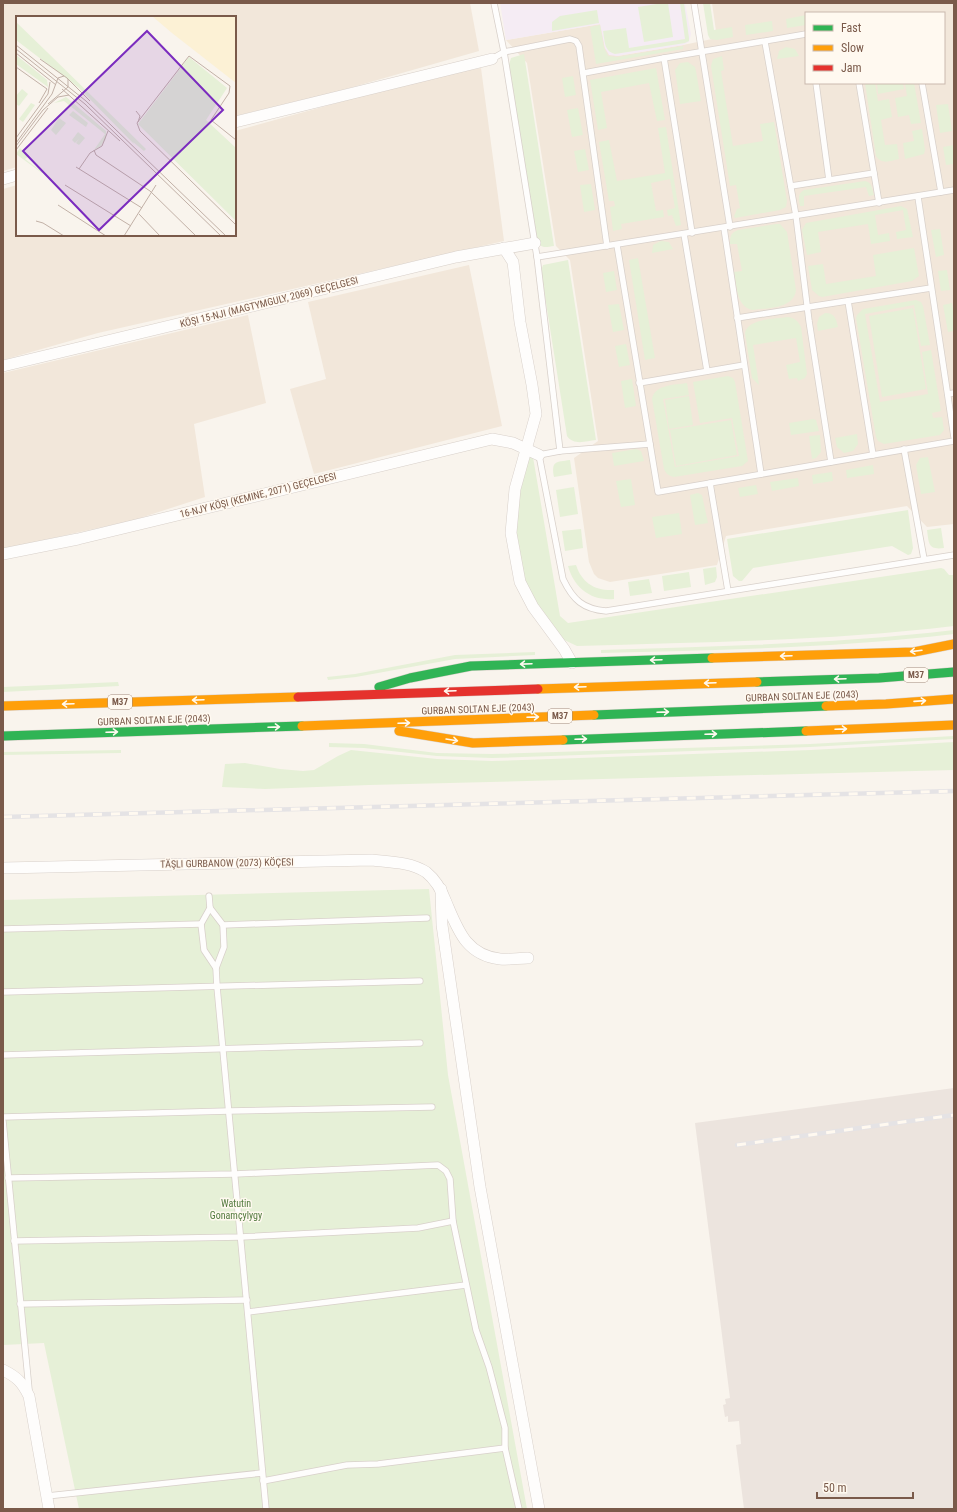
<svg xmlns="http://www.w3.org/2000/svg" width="957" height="1512" font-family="'Roboto Condensed',sans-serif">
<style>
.residential{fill:#f2e7da;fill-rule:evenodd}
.industrial{fill:#ece4de}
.education{fill:#f5ecf4}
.green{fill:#e6f0d7}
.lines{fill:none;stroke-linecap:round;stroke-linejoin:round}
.lane-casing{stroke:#d8d0ca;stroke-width:7}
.street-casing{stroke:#d8d0ca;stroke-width:12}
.fast-casing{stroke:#dad0ca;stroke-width:10}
.slow-casing{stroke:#dad0ca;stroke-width:10}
.jam-casing{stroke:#dad0ca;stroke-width:10}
.lane{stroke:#fefdfc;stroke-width:5.5}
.street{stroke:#fefdfc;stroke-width:11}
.fast{stroke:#30b455;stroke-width:9}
.slow{stroke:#ff9f0a;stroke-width:9}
.jam{stroke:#e5322d;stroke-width:9}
.rail-casing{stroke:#e5e3e5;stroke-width:4.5}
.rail{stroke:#fff9f0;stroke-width:3;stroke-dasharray:9;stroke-linecap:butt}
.oneway{stroke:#fff9f0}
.labels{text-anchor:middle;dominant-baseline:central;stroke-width:3;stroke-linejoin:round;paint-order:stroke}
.shield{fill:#fff9f0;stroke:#a28a7c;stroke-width:1}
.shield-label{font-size:9px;font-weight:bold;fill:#7a5a4a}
.street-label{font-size:10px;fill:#7a5a4a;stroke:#fff9f0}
.park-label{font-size:10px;fill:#527a3e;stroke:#fff9f0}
.inset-road{fill:none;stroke:#c2b1a7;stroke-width:1}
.view{fill:#7b2cbf;fill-opacity:0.15;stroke:#7b2cbf;stroke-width:2}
.inset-edge{fill:none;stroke:#7a5a4a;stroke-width:2}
</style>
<rect width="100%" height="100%" fill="#f9f4ed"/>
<g class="residential">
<path d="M3 3H470L479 51 339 91 235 116V17H17V167L3 171Z"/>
<path d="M712 3H954V524L927 527 907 506 726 536 717 565 610 582 598 578 594 574 589 562 574 458 598 441 570 260 556 246 527 63 506 40 601 24 605 48 617 56 683 45 717 38ZM806 13H944V83H806Z"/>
<path d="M481 68 504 241 98 333 3 360V189L17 185V235H235V131L424 79Z"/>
<path d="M469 265 502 426 314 474 290 389 326 379 308 302Z"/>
<path d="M248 315 266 403 194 424 205 497 134 520 3 549V373Z"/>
</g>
<path class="industrial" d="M954 1088V1509H744L736 1445 741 1444 739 1421 728 1422V1416L725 1417 723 1405 726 1404 725 1399 730 1398 695 1123Z"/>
<path class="education" d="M500 3H685L691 34 689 42 683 45 617 56 609 55 605 48 600 24 506 40Z"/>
<g class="green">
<path d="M663 3H668L673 37 644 42 638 7Z"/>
<path d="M680 3H684L689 38V41L685 43 615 54C604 51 605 42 603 31L626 28 629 48 685 39Z"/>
<path d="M703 3H710L714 30 732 27 733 37 717 40 710 39 708 35Z"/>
<path d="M597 10 599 23 552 31V22L560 16Z"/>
<path d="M806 15V25L787 28 786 19Z"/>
<path d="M772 21 773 31 746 35 745 25Z"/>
<path d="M600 25 604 48 608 56 617 57 683 46V49L596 64 590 27Z"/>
<path d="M786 47 795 49 799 56 777 59 779 51Z"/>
<path d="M524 54 554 246C546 247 541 249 537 241L509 65 511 58Z"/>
<path d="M722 56 724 70 721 71 733 146 763 141 760 124 774 122 787 201 786 207 780 210 735 218 734 216 737 209 740 208 736 185 730 186 711 66 713 59Z"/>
<path d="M688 62 695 67 696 71 701 101 680 104 675 70 680 63Z"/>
<path d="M656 68 665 120 657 121 649 83 601 92 607 128 598 130 590 80Z"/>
<path d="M573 76 576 95 565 97 562 78Z"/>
<path d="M865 83H875L878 101 889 99 892 117 881 120 885 145 897 144 899 159C890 161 882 165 876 156Z"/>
<path d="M877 83H903L904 89 878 94Z"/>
<path d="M905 83H914L921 123 911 124 909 115 898 117 895 98 907 96Z"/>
<path d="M948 104 952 131 940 133 936 105Z"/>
<path d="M578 108 583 135 572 137 567 110Z"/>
<path d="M666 127 681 225 676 226 672 215 668 216 667 210 675 208 670 179 651 183 656 211 663 210 664 217 621 224 622 229 613 231 610 207 615 206 614 201H609L599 142 609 140 617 181 665 173 658 128Z"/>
<path d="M922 129 925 150 924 154 905 159 903 143 914 141 912 131Z"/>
<path d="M954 145V164L946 165 943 147Z"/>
<path d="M585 149 589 170 578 172 574 151Z"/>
<path d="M865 181C872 182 872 189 874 195L869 196 866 187 804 196V206H800C799 199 797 194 804 190Z"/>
<path d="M591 184 595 210 584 212 580 185Z"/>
<path d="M901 206 907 209 913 237 897 239 896 232 906 230 903 210 875 215 878 235 889 233 890 241 871 244 868 224 818 232 821 252 807 255 802 230 806 223Z"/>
<path d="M776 224H780L787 232 796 290C794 309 767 308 752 310 736 306 737 286 734 272L742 271 737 244H730C730 237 730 233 738 230Z"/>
<path d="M940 229 944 255 936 257 931 230Z"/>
<path d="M661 241 669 242 673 249 652 253 653 245Z"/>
<path d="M914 248 919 276 912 281 822 297 819 296 812 290 808 266 823 264 826 284 876 276 873 255Z"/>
<path d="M638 258 655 358 645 360 629 260Z"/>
<path d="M568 260 596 440C586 441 574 446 567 436L541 271 543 265Z"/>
<path d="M947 270 950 290 941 291 938 271Z"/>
<path d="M614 271 617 290 606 292 603 273Z"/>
<path d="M916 300 921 302 923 306 930 345 921 346 914 305 865 314 880 402 928 394 922 352 931 350 941 411 932 413 933 418 942 417 944 430 940 435 884 444 878 441 876 437 856 318 857 315 863 309Z"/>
<path d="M952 303 954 315V331L948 332 943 305Z"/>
<path d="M619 304 624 330 613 332 608 305Z"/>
<path d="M913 308 926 389 882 397 869 316Z"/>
<path d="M825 313C835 313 836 319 838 327L818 331 817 324 819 317Z"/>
<path d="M788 317C795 318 798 321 801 327L807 374 805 378 798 381 797 378 789 379 786 365 800 362 796 338 753 345 759 385 752 378 745 333C748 318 776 319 788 317Z"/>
<path d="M626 344 630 365 619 367 615 346Z"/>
<path d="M728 376 733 378 735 382 748 461 742 466 674 477C669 476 666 474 664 469L652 399C655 384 675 385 687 383L689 395 663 399 675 467 739 456 732 418 700 423 693 382Z"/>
<path d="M632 379 636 406 625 408 621 381Z"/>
<path d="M689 396 693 425 669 429 665 400Z"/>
<path d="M813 419 816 420 819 431 791 435 789 423Z"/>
<path d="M731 420 737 455 676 466 670 430Z"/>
<path d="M857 434 858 444 853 451 844 453 837 447 835 438Z"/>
<path d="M820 435 821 452 816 458 812 459 809 436Z"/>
<path d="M636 449 641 451 644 461 614 466 612 453Z"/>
<path d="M531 456 533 457 560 616 568 623 941 568 944 569 949 575H954V626C829 641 703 642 577 646L558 637 521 581 515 520 519 488 526 463Z"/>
<path d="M928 457 935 492 921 494 916 465 920 458Z"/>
<path d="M570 460 572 474 554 477C551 461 556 462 570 460Z"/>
<path d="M873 465 874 474 847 478 846 470Z"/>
<path d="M832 472 833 481 813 484 812 475Z"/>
<path d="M798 478 799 486 772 491 770 482Z"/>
<path d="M631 479 635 505 621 507 616 481Z"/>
<path d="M756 485 758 494 740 497 738 488Z"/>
<path d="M574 487 578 514 560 517 556 490Z"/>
<path d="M698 493 702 495 708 523 695 525 690 495Z"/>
<path d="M908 510 913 548 911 554 908 555 892 546 753 568 742 581H739L733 576 727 539Z"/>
<path d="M679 513 682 534 656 538 652 517Z"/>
<path d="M941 528 944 548C928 550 929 544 927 530Z"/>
<path d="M581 529 583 548 565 551 562 531Z"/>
<path d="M576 565C582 583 595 591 614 590V599C591 601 574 588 568 566Z"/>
<path d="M716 567 717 577 715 582 705 585 703 569Z"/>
<path d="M689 572 691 587 664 591 662 576Z"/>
<path d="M649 579 652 593 630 596 628 582Z"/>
<path d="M954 630V634C837 648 719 650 601 653V650C719 646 837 644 954 630Z"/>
<path d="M535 652V655L455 659 356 677 328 680 327 677 355 674 455 655Z"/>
<path d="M118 682 119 686 3 692V687Z"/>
<path d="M954 736V739L810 747 492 758 437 756 364 748 329 747V743L364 744 437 753 492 754 810 744Z"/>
<path d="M954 742V770L369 785 265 789 222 787 225 764 245 763 280 769 303 771 314 770 338 756 351 750 437 759 492 761 811 750Z"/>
<path d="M121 750V753L3 755V752Z"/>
<path d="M429 889 448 1075 527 1509H79L44 1343 3 1345V900Z"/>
</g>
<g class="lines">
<g class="lane-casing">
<g id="lane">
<path d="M494 3 504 52 537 257 560 451 539 455 563 579C573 600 583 609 606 611L954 555"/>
<path d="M694 3 730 227"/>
<path d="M765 42 796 216 809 321 831 462"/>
<path d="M664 58 692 233"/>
<path d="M492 59 504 52 570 39 576 41 579 46 607 246"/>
<path d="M584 73 664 58 806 34"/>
<path d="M816 83 829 180"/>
<path d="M859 83 879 203"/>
<path d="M922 83 941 192"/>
<path d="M791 186 874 173"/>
<path d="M918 197 954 437"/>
<path d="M724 228 761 474"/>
<path d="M684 234 707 371"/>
<path d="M617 245 658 492 954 441"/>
<path d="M537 257 954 190"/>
<path d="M848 301 873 455"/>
<path d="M737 318 931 288"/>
<path d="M639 383 744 365"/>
<path d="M948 394 954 393"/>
<path d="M904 449 924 559"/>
<path d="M560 451 650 444"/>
<path d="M710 483 728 591"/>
<path d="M209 896 210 908 223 925 224 947 216 968 217 987 266 1509"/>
<path d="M210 908 201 924 204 950 216 968"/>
<path d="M223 925 427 918"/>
<path d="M3 929 201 924"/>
<path d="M3 992 420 981"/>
<path d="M3 1055 420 1043"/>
<path d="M3 1117 229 1111 432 1107"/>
<path d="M3 1121 29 1389"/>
<path d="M8 1178 235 1174 438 1165 446 1171 450 1179 453 1221 476 1330 489 1367 505 1428V1448L519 1509"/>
<path d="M14 1241 241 1237 418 1228 453 1221"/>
<path d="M20 1304 247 1300"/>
<path d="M248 1312 466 1285"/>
<path d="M263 1481 347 1465 378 1464 505 1448"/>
<path d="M47 1496 262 1473"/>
</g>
</g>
<g class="street-casing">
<g id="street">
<path d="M235 122 492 59"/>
<path d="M3 179 17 175"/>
<path d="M504 248 513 262 520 322 532 385 536 414 515 489 511 533 520 582 533 607 564 649 572 663"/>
<path d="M3 366 456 257 535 243"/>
<path d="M3 554 78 539 492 439 513 443 539 455"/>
<path d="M3 868 372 860C390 862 410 862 426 872 436 880 442 891 446 902 458 930 466 955 500 959 509 960 519 958 528 958"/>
<path d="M441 889 442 925 480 1187 539 1509"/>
<path d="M3 1370C17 1377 22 1382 29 1396L49 1509"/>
</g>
</g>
<g class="fast-casing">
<g id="fast">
<path d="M757 682 879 678 954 672"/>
<path d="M379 687 410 678 471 666 712 658"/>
<path d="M594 715 826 706"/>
<path d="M3 736 302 726"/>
<path d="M563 740 806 731"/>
</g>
</g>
<g class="slow-casing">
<g id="slow">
<path d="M712 658 914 652 954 644"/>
<path d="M538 689 757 682"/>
<path d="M3 706 298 697"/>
<path d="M826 706 886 704 954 699"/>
<path d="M302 726 594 715"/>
<path d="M399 731 473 743 563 740"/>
<path d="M806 731 954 725"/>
</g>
</g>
<g class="jam-casing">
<path id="jam" d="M298 697 538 689"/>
</g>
<use href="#lane" class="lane"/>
<use href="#street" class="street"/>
<use href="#fast" class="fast"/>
<use href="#slow" class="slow"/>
<use href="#jam" class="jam"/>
<g class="rail-casing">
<g id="rail">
<path d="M3 817 954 791"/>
<path d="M737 1145 954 1115"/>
</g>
</g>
<use href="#rail" class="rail"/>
</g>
<defs><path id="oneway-shaft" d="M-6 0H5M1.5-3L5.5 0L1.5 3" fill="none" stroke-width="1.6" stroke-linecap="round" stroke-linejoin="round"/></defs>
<g class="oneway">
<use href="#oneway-shaft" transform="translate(916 651) rotate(173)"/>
<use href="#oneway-shaft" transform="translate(786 656) rotate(178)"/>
<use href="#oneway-shaft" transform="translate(656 660) rotate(178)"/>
<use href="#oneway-shaft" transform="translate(526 664) rotate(178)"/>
<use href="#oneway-shaft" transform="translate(840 679) rotate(178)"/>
<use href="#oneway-shaft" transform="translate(710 683) rotate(178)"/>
<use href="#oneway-shaft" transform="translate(580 687) rotate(178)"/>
<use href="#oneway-shaft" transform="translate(450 691) rotate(178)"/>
<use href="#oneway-shaft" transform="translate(198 700) rotate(178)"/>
<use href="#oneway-shaft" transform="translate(920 701) rotate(-4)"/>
<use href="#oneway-shaft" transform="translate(68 704) rotate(178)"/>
<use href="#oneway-shaft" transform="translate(663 712) rotate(-2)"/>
<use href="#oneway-shaft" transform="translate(533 717) rotate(-2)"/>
<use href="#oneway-shaft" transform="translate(404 723) rotate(-2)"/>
<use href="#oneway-shaft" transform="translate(274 727) rotate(-2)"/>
<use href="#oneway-shaft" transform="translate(841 729) rotate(-2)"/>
<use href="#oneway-shaft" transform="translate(112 732) rotate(-2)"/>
<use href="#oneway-shaft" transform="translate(711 734) rotate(-2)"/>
<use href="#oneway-shaft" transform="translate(581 739) rotate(-2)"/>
<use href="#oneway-shaft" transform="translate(452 740) rotate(9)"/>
</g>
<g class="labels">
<g class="shield">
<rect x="904" y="668" width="24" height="14" rx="3"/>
<rect x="108" y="695" width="24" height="14" rx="3"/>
<rect x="548" y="709" width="24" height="14" rx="3"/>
</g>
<g class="shield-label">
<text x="916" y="675">M37</text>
<text x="120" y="702">M37</text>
<text x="560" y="716">M37</text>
</g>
<g class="street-label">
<text transform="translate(269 302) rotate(-14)">KÖŞI 15-NJI (MAGTYMGULY, 2069) GEÇELGESI</text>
<text transform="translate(258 495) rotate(-14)">16-NJY KÖŞI (KEMINE, 2071) GEÇELGESI</text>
<text transform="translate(802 696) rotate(-2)">GURBAN SOLTAN EJE (2043)</text>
<text transform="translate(478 709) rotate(-2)">GURBAN SOLTAN EJE (2043)</text>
<text transform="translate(154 720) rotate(-2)">GURBAN SOLTAN EJE (2043)</text>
<text transform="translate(227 863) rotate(-1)">TÄŞLI GURBANOW (2073) KÖÇESI</text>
</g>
<g class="park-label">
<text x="236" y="1203">Watutin<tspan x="236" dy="12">Gonamçylygy</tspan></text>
</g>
</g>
<g transform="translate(16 16)">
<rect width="220" height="220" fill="#f9f4ed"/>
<path d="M0 6 31 36 130 133 128 135 117 126 118 128 63 72 0 24ZM0 39 31 64 32 71 0 48ZM173 41 211 72 190 104 220 132V205L122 108ZM6 73 12 78 3 90 0 88V80ZM50 81 90 115V123L85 130 78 134 89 118 48 85 38 87ZM15 87 19 89 7 106 3 103ZM57 95 72 107 70 111 53 99ZM43 102 50 107 40 119 35 114ZM62 116 69 122 63 129 60 127 63 123 59 127 56 124ZM4 132 13 140 9 143 26 156 29 152 26 157 0 138Z" fill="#e6f0d7"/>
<path d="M136 0H220V67L156 17Z" fill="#fcf1d5"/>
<path class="inset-road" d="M0 29 70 85 210 220M0 33 69 88 205 220M0 37 40 69M24 43 51 62 74 85M0 51 31 73 23 87M46 73 104 125M32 88 52 71V63M27 94 42 81 53 79M120 95 124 100 122 106M121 107 173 40 214 70 213 77 195 104 220 124M121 107 124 115 220 209M0 122 32 78 34 66M0 127 36 78 42 62 48 60M0 130 27 94M0 134 32 92M78 134 80 139 134 175 180 220M60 151 126 192M63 153 74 137 86 130 92 115M49 169 115 210M42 189 90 220M123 198 144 220M20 205 27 207 48 220M108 220 140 169"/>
<path class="view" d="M131 15 207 94 83 214 7 135Z"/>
<rect width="220" height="220" class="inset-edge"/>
</g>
<rect width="957" height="1512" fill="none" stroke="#7a5a4a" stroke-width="8"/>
<rect x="805" y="12" width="140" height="72" fill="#fff9f0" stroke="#cab9ae"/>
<rect x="813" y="25" width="20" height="6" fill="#30b455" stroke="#cab9ae"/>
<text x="841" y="32" font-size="12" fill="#7a5a4a">Fast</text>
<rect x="813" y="45" width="20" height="6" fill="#ff9f0a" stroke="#cab9ae"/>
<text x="841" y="52" font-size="12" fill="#7a5a4a">Slow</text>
<rect x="813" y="65" width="20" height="6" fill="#e5322d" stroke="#cab9ae"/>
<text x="841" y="72" font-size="12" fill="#7a5a4a">Jam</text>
<path d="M817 1492v6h96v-6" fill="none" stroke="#7a5a4a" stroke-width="2"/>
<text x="823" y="1492" font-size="12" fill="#7a5a4a" stroke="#fff9f0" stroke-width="3" paint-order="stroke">50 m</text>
</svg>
